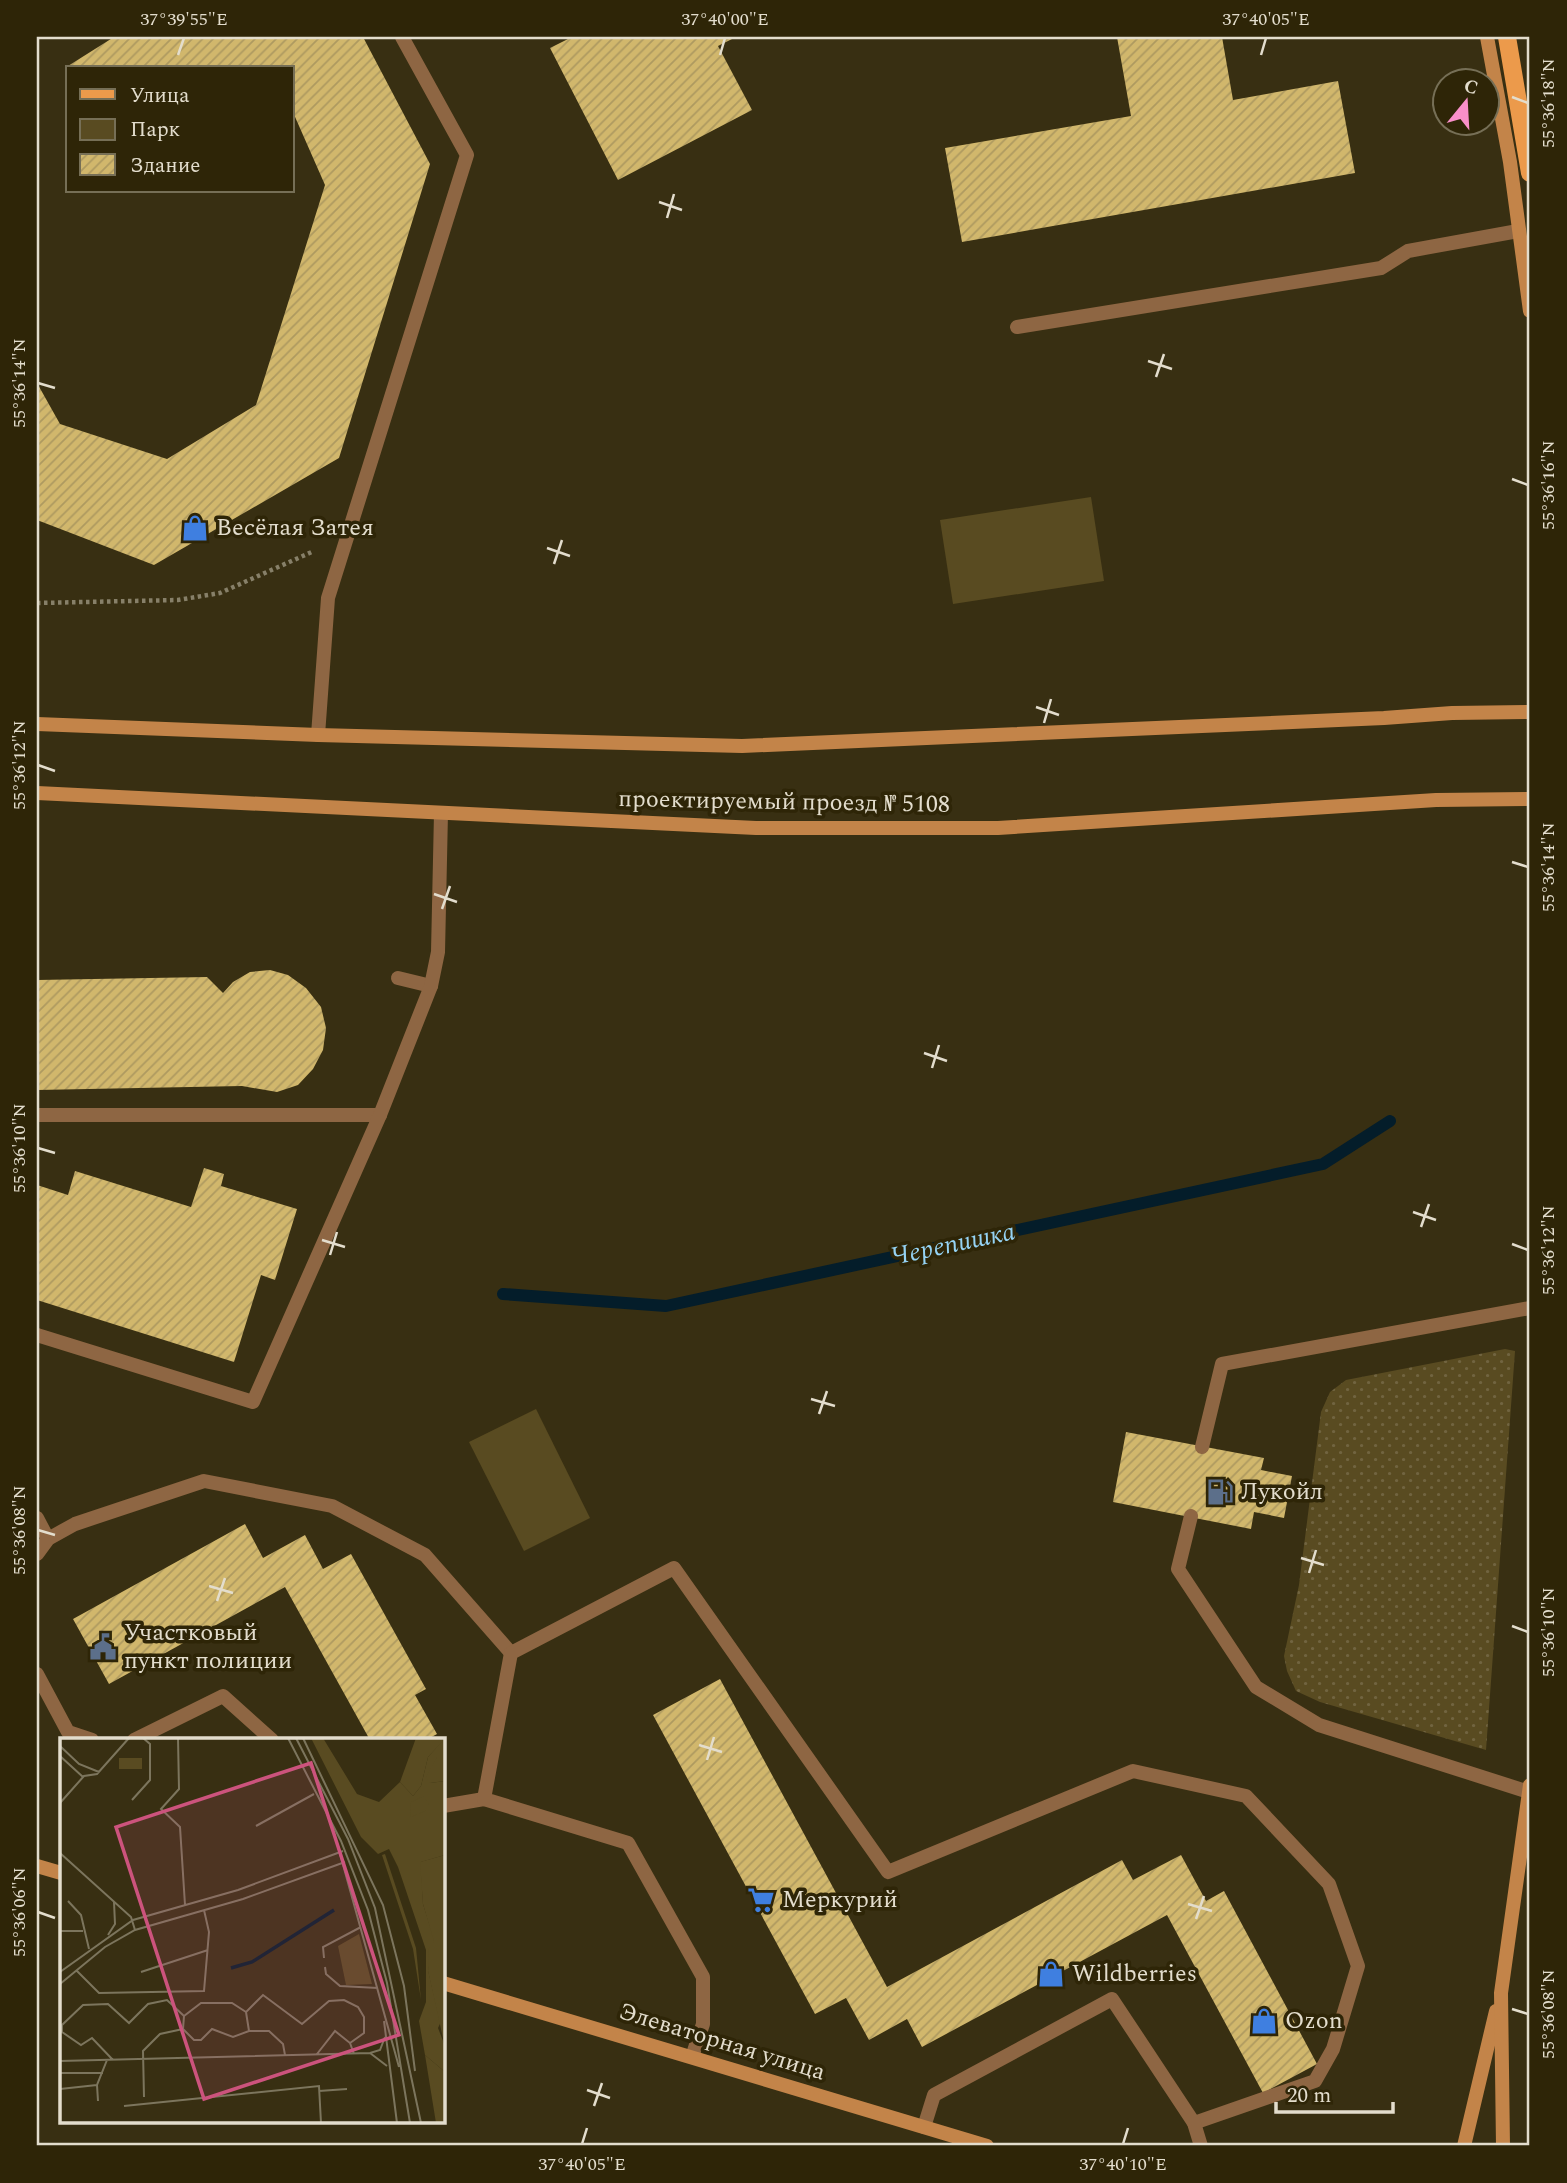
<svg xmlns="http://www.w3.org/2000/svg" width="1567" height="2183" font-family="Spectral,serif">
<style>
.grass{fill:url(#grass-dots)}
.park{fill:#594b21}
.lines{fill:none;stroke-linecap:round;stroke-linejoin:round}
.stream{stroke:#041d2a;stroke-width:12}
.building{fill:url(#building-hatch)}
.path{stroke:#878069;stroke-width:4.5;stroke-dasharray:3.5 3.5;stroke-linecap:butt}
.lane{stroke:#8e6643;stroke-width:14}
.secondary{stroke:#c38449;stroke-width:14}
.primary{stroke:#ec9a4b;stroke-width:18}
.ticks{fill:none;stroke:#e3ddcd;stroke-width:2.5}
.labels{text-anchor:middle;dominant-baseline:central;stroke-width:7;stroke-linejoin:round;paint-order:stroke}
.poi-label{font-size:24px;fill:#e3ddcd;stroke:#2e2507;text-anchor:start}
.street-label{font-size:24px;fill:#e3ddcd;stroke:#2e2507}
.water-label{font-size:26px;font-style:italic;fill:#95d3f4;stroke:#2e2507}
.inset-river{fill:none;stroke:#041d2a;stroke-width:3.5}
.inset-road{fill:none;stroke:#7c755d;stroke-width:2}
.view{fill:#cc537d;fill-opacity:0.15;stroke:#cc537d;stroke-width:3.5}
.inset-edge{fill:none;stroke:#e3ddcd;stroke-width:3.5}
.neatline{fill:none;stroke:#e3ddcd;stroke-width:2.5}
.ticks-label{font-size:18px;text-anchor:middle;fill:#e3ddcd}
</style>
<defs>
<pattern id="grass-dots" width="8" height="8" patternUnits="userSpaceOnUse" patternTransform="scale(1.75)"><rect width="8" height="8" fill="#594b21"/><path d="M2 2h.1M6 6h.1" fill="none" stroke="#716440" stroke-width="1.8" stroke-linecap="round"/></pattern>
<pattern id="building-hatch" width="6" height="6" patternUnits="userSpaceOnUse" patternTransform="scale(1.75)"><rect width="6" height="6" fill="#d1b76c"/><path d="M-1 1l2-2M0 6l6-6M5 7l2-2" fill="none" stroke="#ae9a60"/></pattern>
</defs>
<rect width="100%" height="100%" fill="#382f12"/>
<path class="grass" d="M1505 1349 1515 1351 1486 1750 1320 1702 1296 1691 1287 1671 1284 1656 1299 1585 1321 1412 1330 1392 1346 1380Z"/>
<g class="park">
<path d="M1091 497 1104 581 953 604 940 520Z"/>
<path d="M536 1409 590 1518 524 1551 469 1442Z"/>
</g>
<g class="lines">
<path class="stream" d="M503 1294 666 1306 1323 1164 1390 1121"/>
</g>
<g class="building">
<path d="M114 37H363L430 164 339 458 154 565 37 520V383L60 424 167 459 256 405 325 185 292 110V68H69L68 66Z"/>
<path d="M572 37H736L718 46 752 110 618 180 550 48Z"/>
<path d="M1117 37H1222L1233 100 1338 81 1355 173 962 242 945 148 1131 116Z"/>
<path d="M270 970 288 975 306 988 321 1007 326 1028 323 1050 313 1069 298 1085 277 1092 242 1086 37 1090V980L207 977 223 993 233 982 250 972Z"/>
<path d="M204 1168 224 1174 221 1186 297 1209 275 1280 261 1275 234 1362 37 1300V1185L68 1195 75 1171 191 1207Z"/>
<path d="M1126 1432 1264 1458 1261 1470 1292 1476 1284 1518 1254 1512 1251 1529 1113 1502Z"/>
<path d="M245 1524 263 1558 305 1535 323 1569 351 1554 426 1689 415 1695 437 1734 426 1740H370L285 1587 109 1684 73 1619Z"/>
<path d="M720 1679 887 1987 1122 1860 1133 1880 1181 1855 1206 1901 1224 1891 1317 2064 1263 2093 1167 1915 922 2047 907 2019 869 2040 846 1998 815 2014 653 1715Z"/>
</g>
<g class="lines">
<path class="path" d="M37 603 178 600 220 593 314 551"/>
<g class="lane">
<path d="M1017 327 1381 268 1408 251 1518 231"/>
<path d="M318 735 328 598 467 155 402 37"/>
<path d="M398 978 431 986"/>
<path d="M37 1115H380"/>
<path d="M37 1335 253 1402 380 1115 431 986 438 952 441 813"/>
<path d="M1202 1447 1222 1364 1530 1308"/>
<path d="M1191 1516 1178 1569 1256 1687 1319 1725 1529 1792"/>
<path d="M37 1518 48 1539"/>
<path d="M37 1554 48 1539 75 1524 204 1481 332 1506 425 1555 511 1653"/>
<path d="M37 1674 68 1732 92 1740"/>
<path d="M134 1740 223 1696 272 1740"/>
<path d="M443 1806 484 1799"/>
<path d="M692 2057 703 2024V1977L628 1843 484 1799 511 1653 674 1568 888 1872 1133 1771 1246 1796 1329 1884 1358 1966 1333 2049 1315 2081 1194 2123"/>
<path d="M924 2127 934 2095 1112 1999 1194 2123 1201 2146"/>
</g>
<g class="secondary">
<path d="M1487 37 1510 162 1530 311"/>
<path d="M37 724 318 735 742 746 1384 718 1452 713 1530 712"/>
<path d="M37 793 756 828H998L1436 800 1530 799"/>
<path d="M37 1866 61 1873"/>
<path d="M443 1983 987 2146"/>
<path d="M1464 2146 1496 2011"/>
<path d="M1503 2146 1501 1993 1530 1785"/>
</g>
<path class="primary" d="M1507 37 1530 173"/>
</g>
<path class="ticks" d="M178 55 184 38M720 55 725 38M1261 55 1266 38M1512 97 1528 103M659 202 682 210M667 218 674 194M1148 361 1172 369M1156 377 1164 354M38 383 55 388M1512 479 1528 485M547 548 570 556M554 564 562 540M1036 707 1059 715M1044 723 1051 699M38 765 55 771M1512 862 1528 867M434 894 457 902M442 909 450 886M924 1053 947 1061M932 1068 939 1045M38 1148 55 1153M1413 1212 1436 1220M1421 1227 1429 1204M322 1240 345 1247M1512 1244 1528 1250M330 1255 337 1232M811 1399 835 1406M819 1414 827 1391M38 1530 55 1535M1301 1558 1324 1565M1309 1573 1316 1550M209 1586 233 1593M217 1601 225 1578M1512 1626 1528 1632M699 1745 722 1752M707 1760 714 1737M1188 1904 1212 1911M38 1912 55 1918M1196 1919 1204 1896M1512 2009 1528 2014M587 2090 610 2098M594 2106 602 2083M582 2144 587 2128M1123 2144 1128 2128"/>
<defs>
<g id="shop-bare" transform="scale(2.1)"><path d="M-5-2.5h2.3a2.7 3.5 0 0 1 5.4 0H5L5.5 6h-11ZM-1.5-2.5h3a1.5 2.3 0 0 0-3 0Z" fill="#3f7fe0" stroke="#2e2507" stroke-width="2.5" paint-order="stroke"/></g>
<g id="fuel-bare" transform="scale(2.1)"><path d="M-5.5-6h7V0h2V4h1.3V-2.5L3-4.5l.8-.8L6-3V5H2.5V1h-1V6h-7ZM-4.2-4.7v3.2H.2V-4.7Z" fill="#5c6f8a" stroke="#2e2507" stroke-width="2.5" paint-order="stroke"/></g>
<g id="civic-bare" transform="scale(2.1)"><path d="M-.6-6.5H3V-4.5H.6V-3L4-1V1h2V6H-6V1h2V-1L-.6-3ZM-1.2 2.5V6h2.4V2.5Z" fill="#5c6f8a" stroke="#2e2507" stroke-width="2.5" paint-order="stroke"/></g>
<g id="supermarket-bare" transform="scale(2.1)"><path d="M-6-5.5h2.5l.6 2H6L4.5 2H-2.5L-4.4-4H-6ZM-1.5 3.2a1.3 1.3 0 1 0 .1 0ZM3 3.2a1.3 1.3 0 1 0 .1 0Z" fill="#3f7fe0" stroke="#2e2507" stroke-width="2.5" paint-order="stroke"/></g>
</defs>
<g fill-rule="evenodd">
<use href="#shop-bare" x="195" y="528"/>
<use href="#fuel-bare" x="1220" y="1492"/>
<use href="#civic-bare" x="103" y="1647"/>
<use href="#supermarket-bare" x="761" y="1900"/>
<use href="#shop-bare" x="1051" y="1974"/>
<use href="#shop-bare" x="1264" y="2021"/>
</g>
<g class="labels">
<g class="poi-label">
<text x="216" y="528">Весёлая Затея</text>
<text x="1241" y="1492">Лукойл</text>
<text x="124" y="1633">Участковый<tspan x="124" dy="28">пункт полиции</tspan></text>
<text x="782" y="1900">Меркурий</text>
<text x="1072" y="1974">Wildberries</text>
<text x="1285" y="2021">Ozon</text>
</g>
<g class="street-label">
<text transform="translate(784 802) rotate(1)">проектируемый проезд № 5108</text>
<text transform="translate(722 2042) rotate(17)">Элеваторная улица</text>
</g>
<g class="water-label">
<text transform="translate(953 1244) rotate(-12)">Черепишка</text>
</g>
</g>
<g transform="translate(60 1738)">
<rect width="385" height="385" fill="#382f12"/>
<path d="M251 0H263L297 56 319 64 340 44 353 58 361 48 368 19 385 0V19L377 20 370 45 385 43V117L361 124 363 166 375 204 368 232 379 279 385 275 378 290 385 308V334L365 317 359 283 366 264V212L338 129 329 111 318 116 301 99ZM299 196 312 246 286 247 278 208Z" fill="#594b21"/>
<path d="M356 0 384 2 368 19 361 48 353 58 340 44ZM377 19H385V43L370 45 366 39ZM363 58 369 66 365 73 351 79 350 65ZM325 116 356 210 361 262 353 211 322 117ZM385 117V309L368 233 369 210 374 204 363 166 360 124ZM365 317 385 334V385H376Z" fill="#594b21"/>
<path d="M59 20H82V31H59Z" fill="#594b21"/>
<path class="inset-river" d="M171 230 192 224 274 172"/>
<path class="inset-road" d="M118 0 119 51 101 71 120 89 125 167M228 0 281 103 308 172 327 245 350 385M236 0 288 101 315 170 361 385M243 0 323 167 344 248 355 333M0 8 19 26 39 34M0 18 23 39M72 62 90 42V6L83 0M0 65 24 38 37 36 69 0M196 88 254 56M277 105 339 329M0 115 71 179 75 192M8 163 21 177 29 211M0 193H23M48 197 55 186 54 164M264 220 263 209 301 189M265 229 266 236 280 248 318 250M16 232 39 255 144 253 149 194 144 172M0 234 73 182 178 152 283 113M81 234 148 212M0 246 45 209 75 192 183 161 285 124M186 274 172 265H141L124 278 123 291 134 302H141L152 291 173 299 189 293M324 283 337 385M310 315 327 328M257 316 275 293 290 305 294 316M225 317 223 306 209 293H189L186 274 203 257 242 286 269 263 284 262 298 269 304 279V295L290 305M53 322 32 300 21 307 2 294V287L23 267 48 266 69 285 88 266 107 262 124 278M0 323 310 315 320 312 325 299M0 335H43M0 351 37 347M259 353 287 351M84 359 83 313 100 296 123 291M38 363 37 347 47 322M64 368 259 348 261 385"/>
<path class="view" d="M251 25 339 297 144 361 56 89Z"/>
<rect width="385" height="385" class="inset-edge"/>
</g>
<rect width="1567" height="2183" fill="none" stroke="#2e2507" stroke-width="77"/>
<rect x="66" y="66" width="228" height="126" fill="#2e2507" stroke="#766f56" stroke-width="2"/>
<rect x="80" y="89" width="35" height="10" fill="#ec9a4b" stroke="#766f56" stroke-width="2"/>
<text x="130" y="102" font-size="21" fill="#e3ddcd">Улица</text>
<rect x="80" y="119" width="35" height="21" fill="#594b21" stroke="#766f56" stroke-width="2"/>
<text x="130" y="136" font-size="21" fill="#e3ddcd">Парк</text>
<rect x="80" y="154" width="35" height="21" fill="url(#building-hatch)" stroke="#766f56" stroke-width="2"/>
<text x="130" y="172" font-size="21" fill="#e3ddcd">Здание</text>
<g transform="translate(1466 102) rotate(18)"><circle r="33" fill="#2e2507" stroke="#766f56" stroke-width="2"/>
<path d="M0-5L12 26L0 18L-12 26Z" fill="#f98fc9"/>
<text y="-10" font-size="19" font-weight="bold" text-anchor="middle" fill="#e3ddcd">С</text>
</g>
<path d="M1276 2102v10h117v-10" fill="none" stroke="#e3ddcd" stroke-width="3.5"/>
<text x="1287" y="2102" font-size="21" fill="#e3ddcd" stroke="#2e2507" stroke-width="5" paint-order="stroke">20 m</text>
<rect x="38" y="38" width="1490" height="2106" class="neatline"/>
<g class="ticks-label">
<text x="184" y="25">37°39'55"E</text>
<text x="725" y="25">37°40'00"E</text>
<text x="1266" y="25">37°40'05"E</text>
<text transform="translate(1548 103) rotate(-90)" y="6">55°36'18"N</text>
<text transform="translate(19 383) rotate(-90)" y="6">55°36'14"N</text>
<text transform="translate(1548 485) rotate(-90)" y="6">55°36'16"N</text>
<text transform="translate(19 765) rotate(-90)" y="6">55°36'12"N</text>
<text transform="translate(1548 867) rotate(-90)" y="6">55°36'14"N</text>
<text transform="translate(19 1148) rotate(-90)" y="6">55°36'10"N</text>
<text transform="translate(1548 1250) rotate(-90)" y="6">55°36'12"N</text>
<text transform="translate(19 1530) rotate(-90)" y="6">55°36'08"N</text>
<text transform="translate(1548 1632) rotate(-90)" y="6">55°36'10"N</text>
<text transform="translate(19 1912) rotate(-90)" y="6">55°36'06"N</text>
<text transform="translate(1548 2014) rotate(-90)" y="6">55°36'08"N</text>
<text x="582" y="2170">37°40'05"E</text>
<text x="1123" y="2170">37°40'10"E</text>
</g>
</svg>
